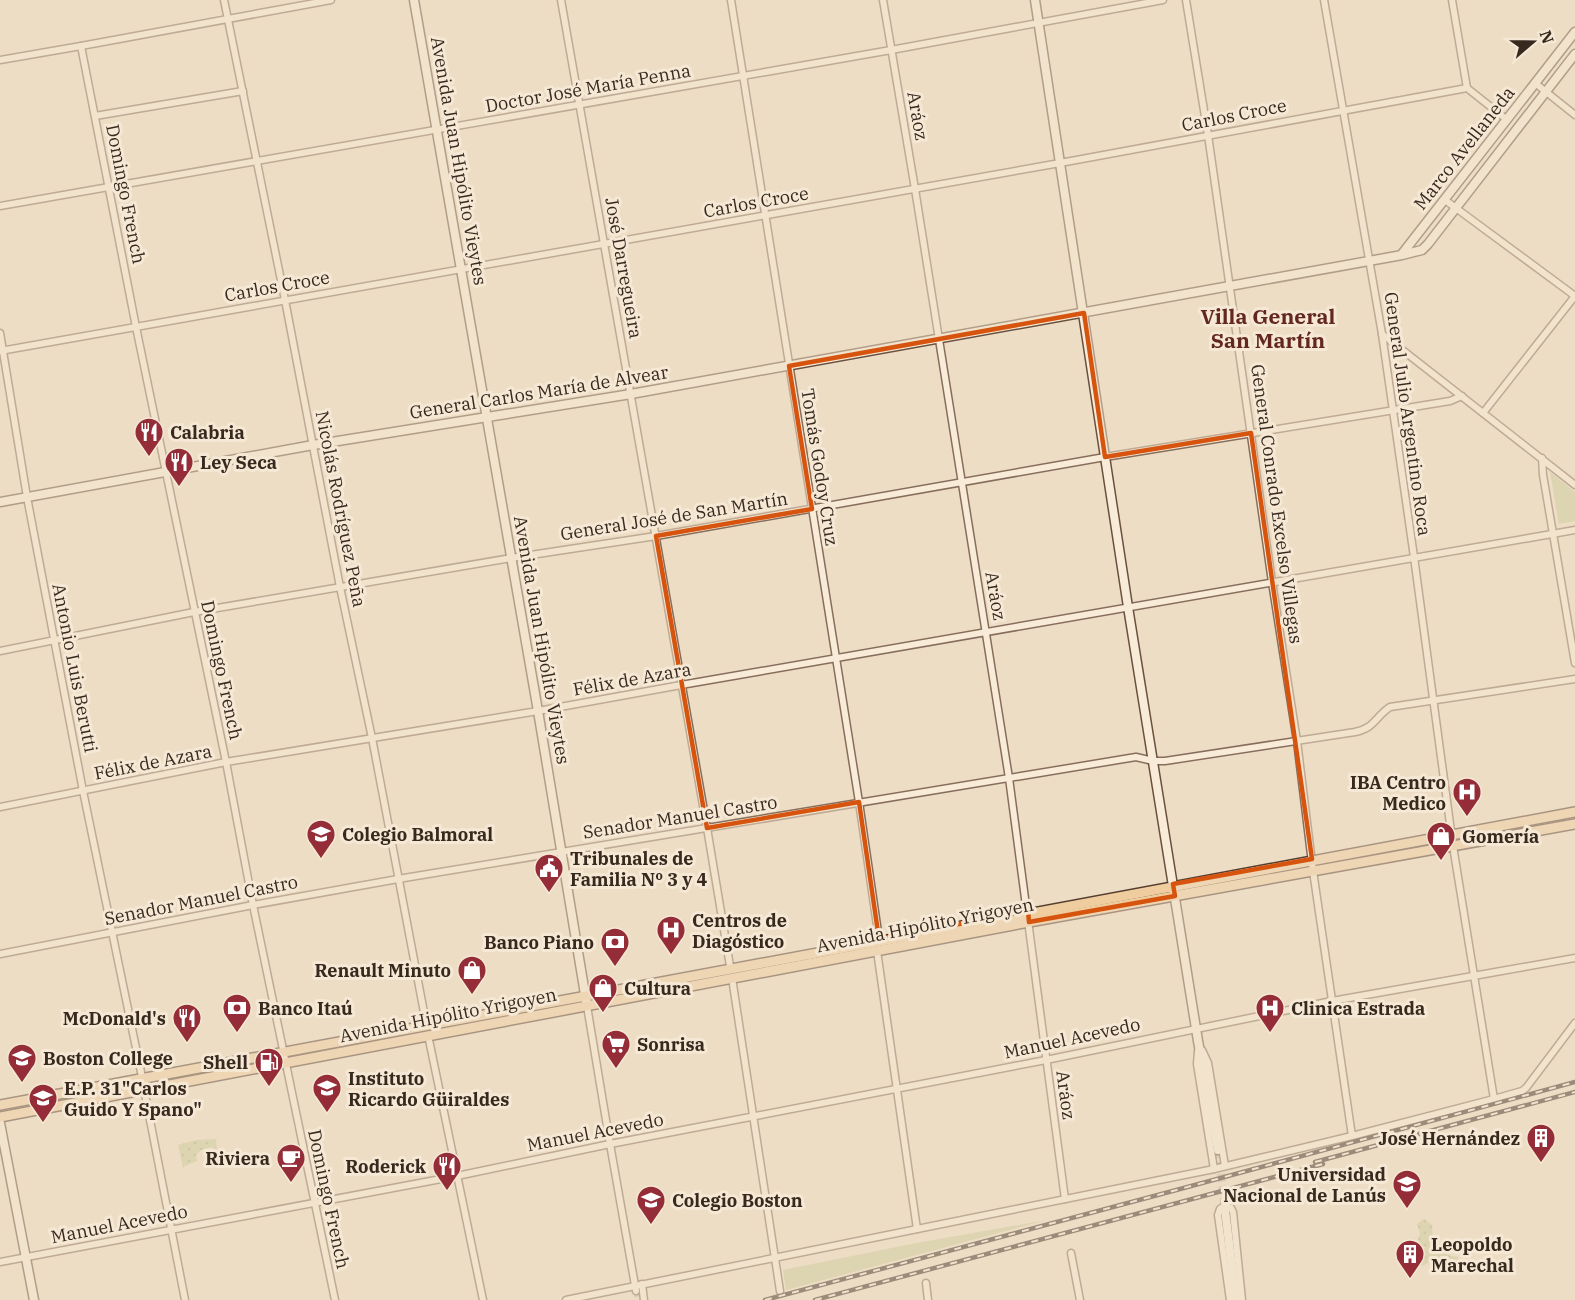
<svg xmlns="http://www.w3.org/2000/svg" width="1575" height="1300" font-family="'IBM Plex Serif',serif">
<style>
.grass{fill:url(#grass-dots)}
.park{fill:#cacb99}
.lines{fill:none;stroke-linecap:round;stroke-linejoin:round}
.street-tunnel{stroke:#c9b9a4;stroke-width:6;stroke-dasharray:6 3;stroke-linecap:butt}
.secondary-tunnel{stroke:#c9b9a4;stroke-width:8;stroke-dasharray:8 4;stroke-linecap:butt}
.street-casing{stroke:#876e5c;stroke-width:9}
.secondary-casing{stroke:#69503f;stroke-width:11}
.primary-casing{stroke:#553d30;stroke-width:12}
.street{stroke:#f8ebd8;stroke-width:6}
.secondary{stroke:#f8ebd8;stroke-width:8}
.primary{stroke:#efcd9e;stroke-width:9}
.rail-casing{stroke:#38291f;stroke-width:4.5}
.rail{stroke:#f5e8d4;stroke-width:2;stroke-dasharray:7;stroke-linecap:butt}
.marked{fill:none;stroke:#d6540e;stroke-width:4.5;stroke-linejoin:round}
.labels{text-anchor:middle;dominant-baseline:central;stroke-width:6;stroke-linejoin:round;paint-order:stroke}
.street-label{font-size:18px;fill:#38291f;stroke:#f5e8d4}
.poi-label{font-size:18px;font-weight:bold;fill:#38291f;stroke:#f5e8d4;text-anchor:start}
.quarter-label{font-size:21px;font-weight:bold;fill:#632720;stroke:#f5e8d4}
</style>
<defs>
<pattern id="grass-dots" width="8" height="8" patternUnits="userSpaceOnUse" patternTransform="scale(1.5)"><rect width="8" height="8" fill="#cacb99"/><path d="M2 2h.1M6 6h.1" fill="none" stroke="#aeae83" stroke-width="1.8" stroke-linecap="round"/></pattern>
</defs>
<rect width="100%" height="100%" fill="#edddc5"/>
<g class="grass">
<path d="M216 1139 217 1151 212 1147 201 1150 196 1155 197 1161 183 1167 178 1145 196 1140Z"/>
<path d="M1424 1219 1432 1225 1433 1240C1445 1248 1439 1254 1458 1257L1460 1269 1454 1274 1442 1270 1439 1261 1434 1262 1430 1260 1427 1264 1417 1267 1410 1262 1411 1253 1419 1247 1424 1249 1425 1247H1421L1418 1238 1420 1234 1417 1224Z"/>
</g>
<g class="park">
<path d="M1550 472 1575 492V521L1559 524Z"/>
<path d="M1047 1220 786 1290 783 1270 911 1244Z"/>
</g>
<g class="lines">
<path class="street-tunnel" d="M636 1291 638 1300"/>
<path class="secondary-tunnel" d="M1218 1150 1225 1210"/>
<g class="street-casing">
<g id="street">
<path d="M224 0 285 300 340 587 372 738 426 1023"/>
<path d="M561 0 707 828 730 966"/>
<path d="M731 0 859 802 879 939"/>
<path d="M883 0 915 189 1009 778 1065 1199"/>
<path d="M1186 0 1208 135 1272 582 1297 741 1313 871 1352 1136"/>
<path d="M1324 0 1382 334 1414 557 1453 846 1494 1099"/>
<path d="M1452 0 1467 88"/>
<path d="M81 46 136 327 226 762 253 905 335 1300"/>
<path d="M0 60 81 46 331 0"/>
<path d="M1535 83 1575 115"/>
<path d="M95 116 243 91"/>
<path d="M1445 200 1575 296"/>
<path d="M0 206 891 50 1163 0"/>
<path d="M0 333 27 497 83 791 142 1077"/>
<path d="M1382 334 1575 485"/>
<path d="M0 351 1060 163 1467 88 1506 119"/>
<path d="M1483 413 1575 296"/>
<path d="M1542 458 1543 475 1575 663"/>
<path d="M0 651 194 612 511 558 656 536 1105 457 1450 401 1462 396"/>
<path d="M0 807 226 762 538 711 681 685 1575 530"/>
<path d="M877 951 917 1229"/>
<path d="M0 954 253 905 398 879 1136 757 1153 761H1165L1355 732C1375 728 1375 717 1390 707L1575 679"/>
<path d="M732 978 780 1291"/>
<path d="M587 1006 610 1144 636 1291"/>
<path d="M428 1035 483 1300"/>
<path d="M1202 1050 1208 1063 1225 1166"/>
<path d="M1198 1051 1197 1064 1214 1169"/>
<path d="M144 1089 185 1300"/>
<path d="M1071 1253 1080 1300"/>
<path d="M0 1262 457 1176 610 1144 1046 1060 1332 1001 1575 958"/>
<path d="M926 1283 928 1300"/>
<path d="M642 1284 644 1300"/>
<path d="M566 1300 1214 1169 1352 1136 1494 1099 1522 1091 1526 1088 1575 1023"/>
<path d="M1230 1300 1218 1215 1220 1209 1224 1206 1231 1208 1233 1212 1242 1300"/>
</g>
</g>
<g class="secondary-casing">
<g id="secondary">
<path d="M414 0 538 711 587 1006"/>
<path d="M1035 0 1128 607 1198 1041 1218 1150"/>
<path d="M1402 254 1575 32"/>
<path d="M0 502 313 445 631 394 1402 255 1422 250 1428 244 1575 54"/>
<path d="M0 1123 34 1300"/>
<path d="M1225 1210 1236 1300"/>
</g>
</g>
<g class="primary-casing">
<g id="primary">
<path d="M0 1105C524 1004 1049 906 1575 812"/>
<path d="M0 1117 1029 922 1575 824"/>
</g>
</g>
<use href="#street" class="street"/>
<use href="#secondary" class="secondary"/>
<use href="#primary" class="primary"/>
<g class="rail-casing">
<g id="rail">
<path d="M1315 1162 1575 1092"/>
<path d="M765 1300 1169 1192 1575 1082"/>
<path d="M815 1300 1323 1164"/>
</g>
</g>
<use href="#rail" class="rail"/>
</g>
<path d="M0 0H1575V1300H0ZM1084 313 1105 457 1251 433 1312 859 1173 884 1175 896 1029 922 1028 911 879 939 859 802 707 828 656 536 812 509 789 366Z" fill="#edddc5" fill-opacity=".55" fill-rule="evenodd"/>
<path class="marked" d="M1084 313 1105 457 1251 433 1312 859 1173 884 1175 896 1029 922 1028 911 879 939 859 802 707 828 656 536 812 509 789 366Z"/>
<defs>
<g id="restaurant-pin" transform="scale(1.5)"><path d="M0 17L-7.5 6A9.5 9.5 0 1 1 7.5 6Z" fill="#952d39" stroke="#f5e8d4"/><path d="M-5-6h1v4h1v-4h1v4h1v-4h1v5L-1.5 .5V6h-2V.5L-5-1ZM5-6V6H3V1.5H1.5Q1.5-4 5-6Z" fill="#fff"/></g>
<g id="hospital-pin" transform="scale(1.5)"><path d="M0 17L-7.5 6A9.5 9.5 0 1 1 7.5 6Z" fill="#952d39" stroke="#f5e8d4"/><path d="M-5-5h3v3.5h4V-5h3V5h-3V1.5h-4V5h-3Z" fill="#fff"/></g>
<g id="school-pin" transform="scale(1.5)"><path d="M0 17L-7.5 6A9.5 9.5 0 1 1 7.5 6Z" fill="#952d39" stroke="#f5e8d4"/><path d="M0-5L7-2L0 1L-7-2ZM-4 1L0 2.5L4 1V4Q0 6-4 4Z" fill="#fff"/></g>
<g id="shop-pin" transform="scale(1.5)"><path d="M0 17L-7.5 6A9.5 9.5 0 1 1 7.5 6Z" fill="#952d39" stroke="#f5e8d4"/><path d="M-5-2.5h2.3a2.7 3.5 0 0 1 5.4 0H5L5.5 6h-11ZM-1.5-2.5h3a1.5 2.3 0 0 0-3 0Z" fill="#fff"/></g>
<g id="civic-pin" transform="scale(1.5)"><path d="M0 17L-7.5 6A9.5 9.5 0 1 1 7.5 6Z" fill="#952d39" stroke="#f5e8d4"/><path d="M-.6-6.5H3V-4.5H.6V-3L4-1V1h2V6H-6V1h2V-1L-.6-3ZM-1.2 2.5V6h2.4V2.5Z" fill="#fff"/></g>
<g id="bank-pin" transform="scale(1.5)"><path d="M0 17L-7.5 6A9.5 9.5 0 1 1 7.5 6Z" fill="#952d39" stroke="#f5e8d4"/><path d="M-6-4H6V4H-6ZM0-2.3a2.3 2.3 0 1 0 0 4.6a2.3 2.3 0 1 0 0-4.6Z" fill="#fff"/></g>
<g id="supermarket-pin" transform="scale(1.5)"><path d="M0 17L-7.5 6A9.5 9.5 0 1 1 7.5 6Z" fill="#952d39" stroke="#f5e8d4"/><path d="M-6-5.5h2.5l.6 2H6L4.5 2H-2.5L-4.4-4H-6ZM-1.5 3.2a1.3 1.3 0 1 0 .1 0ZM3 3.2a1.3 1.3 0 1 0 .1 0Z" fill="#fff"/></g>
<g id="university-pin" transform="scale(1.5)"><path d="M0 17L-7.5 6A9.5 9.5 0 1 1 7.5 6Z" fill="#952d39" stroke="#f5e8d4"/><path d="M0-5L7-2L0 1L-7-2ZM-4 1L0 2.5L4 1V4Q0 6-4 4Z" fill="#fff"/></g>
<g id="fuel-pin" transform="scale(1.5)"><path d="M0 17L-7.5 6A9.5 9.5 0 1 1 7.5 6Z" fill="#952d39" stroke="#f5e8d4"/><path d="M-5.5-6h7V0h2V4h1.3V-2.5L3-4.5l.8-.8L6-3V5H2.5V1h-1V6h-7ZM-4.2-4.7v3.2H.2V-4.7Z" fill="#fff"/></g>
<g id="building-pin" transform="scale(1.5)"><path d="M0 17L-7.5 6A9.5 9.5 0 1 1 7.5 6Z" fill="#952d39" stroke="#f5e8d4"/><path d="M-4-6H4V6H1V3H-1V6H-4ZM-2.5-4.3h1.7v1.8h-1.7ZM.8-4.3h1.7v1.8H.8ZM-2.5-1h1.7V.8h-1.7ZM.8-1h1.7V.8H.8Z" fill="#fff"/></g>
<g id="cafe-pin" transform="scale(1.5)"><path d="M0 17L-7.5 6A9.5 9.5 0 1 1 7.5 6Z" fill="#952d39" stroke="#f5e8d4"/><path d="M-5.5-4.5H6V0H3Q3 3.5 0 3.5H-2.5Q-5.5 3.5-5.5 0ZM3-3.2v2h1.7v-2ZM-6 4.5H4V6H-6Z" fill="#fff"/></g>
</defs>
<g fill-rule="evenodd">
<use href="#restaurant-pin" x="149" y="432"/>
<use href="#restaurant-pin" x="179" y="462"/>
<use href="#hospital-pin" x="1467" y="792"/>
<use href="#school-pin" x="321" y="834"/>
<use href="#shop-pin" x="1441" y="836"/>
<use href="#civic-pin" x="549" y="868"/>
<use href="#hospital-pin" x="671" y="930"/>
<use href="#bank-pin" x="615" y="942"/>
<use href="#shop-pin" x="472" y="970"/>
<use href="#shop-pin" x="603" y="988"/>
<use href="#bank-pin" x="237" y="1008"/>
<use href="#hospital-pin" x="1270" y="1008"/>
<use href="#restaurant-pin" x="187" y="1018"/>
<use href="#supermarket-pin" x="616" y="1044"/>
<use href="#university-pin" x="22" y="1058"/>
<use href="#fuel-pin" x="269" y="1062"/>
<use href="#school-pin" x="327" y="1088"/>
<use href="#school-pin" x="43" y="1098"/>
<use href="#building-pin" x="1541" y="1138"/>
<use href="#cafe-pin" x="291" y="1158"/>
<use href="#restaurant-pin" x="447" y="1166"/>
<use href="#university-pin" x="1407" y="1184"/>
<use href="#school-pin" x="651" y="1200"/>
<use href="#building-pin" x="1410" y="1254"/>
</g>
<g class="labels">
<g class="street-label">
<text transform="translate(588 88) rotate(-10)">Doctor José María Penna</text>
<text transform="translate(1234 115) rotate(-11)">Carlos Croce</text>
<text transform="translate(918 116) rotate(80)">Aráoz</text>
<text transform="translate(1464 148) rotate(-52)">Marco Avellaneda</text>
<text transform="translate(459 161) rotate(80)">Avenida Juan Hipólito Vieytes</text>
<text transform="translate(126 194) rotate(79)">Domingo French</text>
<text transform="translate(756 202) rotate(-10)">Carlos Croce</text>
<text transform="translate(624 268) rotate(80)">José Darregueira</text>
<text transform="translate(277 286) rotate(-10)">Carlos Croce</text>
<text transform="translate(539 392) rotate(-9)">General Carlos María de Alvear</text>
<text transform="translate(1408 414) rotate(82)">General Julio Argentino Roca</text>
<text transform="translate(820 467) rotate(81)">Tomás Godoy Cruz</text>
<text transform="translate(1277 504) rotate(82)">General Conrado Excelso Villegas</text>
<text transform="translate(341 509) rotate(79)">Nicolás Rodríguez Peña</text>
<text transform="translate(674 516) rotate(-9)">General José de San Martín</text>
<text transform="translate(996 596) rotate(80)">Aráoz</text>
<text transform="translate(542 640) rotate(80)">Avenida Juan Hipólito Vieytes</text>
<text transform="translate(75 668) rotate(79)">Antonio Luis Berutti</text>
<text transform="translate(222 670) rotate(78)">Domingo French</text>
<text transform="translate(632 679) rotate(-10)">Félix de Azara</text>
<text transform="translate(153 762) rotate(-11)">Félix de Azara</text>
<text transform="translate(680 817) rotate(-9)">Senador Manuel Castro</text>
<text transform="translate(201 900) rotate(-11)">Senador Manuel Castro</text>
<text transform="translate(925 925) rotate(-11)">Avenida Hipólito Yrigoyen</text>
<text transform="translate(448 1015) rotate(-11)">Avenida Hipólito Yrigoyen</text>
<text transform="translate(1072 1038) rotate(-12)">Manuel Acevedo</text>
<text transform="translate(1066 1095) rotate(82)">Aráoz</text>
<text transform="translate(595 1132) rotate(-11)">Manuel Acevedo</text>
<text transform="translate(329 1199) rotate(78)">Domingo French</text>
<text transform="translate(119 1224) rotate(-11)">Manuel Acevedo</text>
</g>
<g class="poi-label">
<text x="170" y="432">Calabria</text>
<text x="200" y="462">Ley Seca</text>
<text x="1446" y="782" text-anchor="end">IBA Centro<tspan x="1446" dy="21">Medico</tspan></text>
<text x="342" y="834">Colegio Balmoral</text>
<text x="1462" y="836">Gomería</text>
<text x="570" y="858">Tribunales de<tspan x="570" dy="21">Familia Nº 3 y 4</tspan></text>
<text x="692" y="920">Centros de<tspan x="692" dy="21">Diagóstico</tspan></text>
<text x="594" y="942" text-anchor="end">Banco Piano</text>
<text x="451" y="970" text-anchor="end">Renault Minuto</text>
<text x="624" y="988">Cultura</text>
<text x="258" y="1008">Banco Itaú</text>
<text x="1291" y="1008">Clinica Estrada</text>
<text x="166" y="1018" text-anchor="end">McDonald's</text>
<text x="637" y="1044">Sonrisa</text>
<text x="43" y="1058">Boston College</text>
<text x="248" y="1062" text-anchor="end">Shell</text>
<text x="348" y="1078">Instituto<tspan x="348" dy="21">Ricardo Güiraldes</tspan></text>
<text x="64" y="1088">E.P. 31"Carlos<tspan x="64" dy="21">Guido Y Spano"</tspan></text>
<text x="1520" y="1138" text-anchor="end">José Hernández</text>
<text x="270" y="1158" text-anchor="end">Riviera</text>
<text x="426" y="1166" text-anchor="end">Roderick</text>
<text x="1386" y="1174" text-anchor="end">Universidad<tspan x="1386" dy="21">Nacional de Lanús</tspan></text>
<text x="672" y="1200">Colegio Boston</text>
<text x="1431" y="1244">Leopoldo<tspan x="1431" dy="21">Marechal</tspan></text>
</g>
<g class="quarter-label">
<text x="1268" y="316">Villa General<tspan x="1268" dy="24">San Martín</tspan></text>
</g>
</g>
<g transform="translate(1533 42) rotate(70)" stroke="#f5e8d4" stroke-width="4.5" paint-order="stroke">
<path d="M0-4.5L10 22L0 15L-10 22Z" fill="#38291f"/>
<text y="-9" font-size="16" font-weight="bold" text-anchor="middle" fill="#38291f">N</text>
</g>
</svg>
